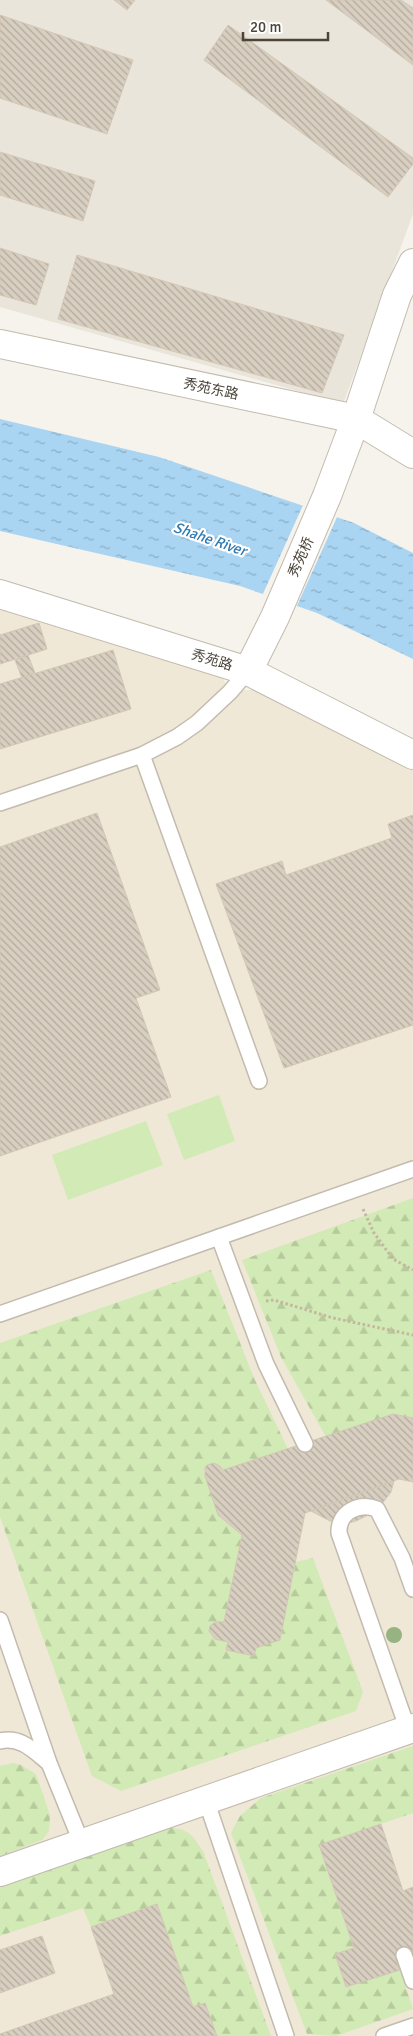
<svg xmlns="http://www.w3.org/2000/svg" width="413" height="2036" font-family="Signika,'Noto Sans SC',sans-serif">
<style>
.residential{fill:#eae5da}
.education{fill:#efe8d6}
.green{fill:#d2eab5}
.forest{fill:url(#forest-firs)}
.water{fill:url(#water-ripples)}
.pier{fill:#f6f3ec}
.building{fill:url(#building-back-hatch);stroke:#d3c7b4}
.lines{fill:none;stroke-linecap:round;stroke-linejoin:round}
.service-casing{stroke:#c2bbae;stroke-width:18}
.minor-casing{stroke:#c2bbae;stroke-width:30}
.path{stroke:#c4b79f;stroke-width:3;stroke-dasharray:2.5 2.5;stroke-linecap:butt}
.service{stroke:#fff;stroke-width:15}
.minor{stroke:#fff;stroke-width:28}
.tree{fill:#97b381}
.labels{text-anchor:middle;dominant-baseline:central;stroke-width:4.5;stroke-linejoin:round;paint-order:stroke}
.street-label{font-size:14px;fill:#4b4439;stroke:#fff}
.water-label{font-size:15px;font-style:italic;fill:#2e7ab2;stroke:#fff}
</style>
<defs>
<pattern id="forest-firs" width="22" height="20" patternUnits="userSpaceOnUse" patternTransform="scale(1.25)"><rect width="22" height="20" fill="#d2eab5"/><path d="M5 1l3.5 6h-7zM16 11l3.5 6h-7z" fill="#b6ca9c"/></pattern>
<pattern id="water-ripples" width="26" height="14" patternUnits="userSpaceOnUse" patternTransform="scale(1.25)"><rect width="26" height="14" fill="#a9d4f2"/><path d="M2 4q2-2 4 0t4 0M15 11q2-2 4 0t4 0" fill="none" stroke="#8caec5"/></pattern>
<pattern id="building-back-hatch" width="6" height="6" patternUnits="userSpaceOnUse" patternTransform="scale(1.25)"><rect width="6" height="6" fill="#d8cfc1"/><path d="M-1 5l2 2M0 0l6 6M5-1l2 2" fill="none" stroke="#b1aa9e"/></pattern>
</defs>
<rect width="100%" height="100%" fill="#f6f3ec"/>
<path class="residential" d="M0 0H413V214L343 404 0 307Z"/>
<path class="education" d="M0 606 221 675 230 691 264 689 413 769V2036H0Z"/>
<g class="green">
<path d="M219 1095 235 1141 184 1160 167 1114Z"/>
<path d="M146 1121 163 1165 68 1200 52 1155Z"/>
</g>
<g class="forest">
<path d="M413 1198V1418L393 1414 326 1437 281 1357 242 1260Z"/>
<path d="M211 1270 254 1378 288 1449 223 1470 220 1466 214 1463 207 1465 204 1471 218 1515 242 1535 224 1622H215L209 1631 215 1639 256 1648 280 1640 296 1562 313 1558 363 1692 356 1711 121 1791 92 1776 0 1517V1343Z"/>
<path d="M413 1746V1813L319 1845 354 1948 335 1955 346 1987 400 1970 413 2009 336 2036 307 2034 231 1833 240 1816 261 1798Z"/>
<path d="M13 1763 21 1765 36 1774 50 1815 49 1831 42 1840 0 1856V1766Z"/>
<path d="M168 1828C189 1828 192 1835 203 1851L271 2036H217L205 2003 193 2007 157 1904 91 1927 83 1908 0 1936V1885Z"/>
</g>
<path class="water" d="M0 419 159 457 354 523 413 553V659L317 613 240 586 0 531Z"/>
<path class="pier" d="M304 503 338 515 296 608 262 596Z"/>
<g class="building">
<path d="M114 0H135L127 10Z"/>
<path d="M326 0H401L413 8V65Z"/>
<path d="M0 15 133 60 107 134 0 98Z"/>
<path d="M228 25 413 158V164L388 197 204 60Z"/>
<path d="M0 152 95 181 83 221 0 195Z"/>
<path d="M0 248 49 264 36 305 0 295Z"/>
<path d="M77 255 344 335 322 393 58 319Z"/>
<path d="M39 623 47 649 0 664V635Z"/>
<path d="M113 650 131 709 0 749V684Z"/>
<path d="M28 655 35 673 22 678 15 660Z"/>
<path d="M97 813 160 990 136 998 171 1097 0 1156V847Z"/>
<path d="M413 815V1025L284 1068 216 884 282 861 286 875 392 838 388 824Z"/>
<path d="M393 1414 413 1418V1482L399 1479 305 1513 280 1640 256 1648 254 1656 226 1650 228 1642 215 1639 209 1631 210 1626 215 1622H224L242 1535 218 1515 205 1476V1468L207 1465 214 1463 220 1466 223 1470Z"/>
<path d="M394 1481 391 1492 381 1505 372 1513 356 1521 348 1523 330 1521 311 1511Z"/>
<path d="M381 1824 403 1891 413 1887V1952L395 1958 400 1970 346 1987 335 1954 354 1948 319 1845Z"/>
<path d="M157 1904 193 2007 205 2003 217 2036H0V2034L114 1994 91 1927Z"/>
<path d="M42 1936 55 1973 0 1993V1950Z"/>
</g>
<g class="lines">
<g class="service-casing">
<g id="service">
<path d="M142 755 259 1081"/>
<path d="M0 803 142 755 177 737 197 723 230 692 248 671"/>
<path d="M219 1237 266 1364 305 1444"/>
<path d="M0 1314 413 1169"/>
<path d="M0 1620 49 1763 82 1844"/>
<path d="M408 1730 339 1533C338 1512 359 1502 377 1509L402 1558 413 1589"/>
<path d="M0 1741C21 1736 34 1751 49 1763"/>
<path d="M206 1800 286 2036"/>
<path d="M404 1955 413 1981"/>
<path d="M384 2036 413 2026"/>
</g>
</g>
<g class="minor-casing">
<g id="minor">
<path d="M0 344 356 419 413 454"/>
<path d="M0 594 248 671 413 755"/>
<path d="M248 671 275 617 327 496 356 419 397 295 413 263"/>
<path d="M0 1872 413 1728"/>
</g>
</g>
<g class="path">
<path d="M363 1209 374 1233 393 1259 413 1270"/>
<path d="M266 1301 274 1300 333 1318 413 1335"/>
</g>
<use href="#service" class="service"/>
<use href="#minor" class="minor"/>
</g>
<circle class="tree" cx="394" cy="1635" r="8"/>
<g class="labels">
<g class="street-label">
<text transform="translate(211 389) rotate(12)">秀苑东路</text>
<text transform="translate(301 557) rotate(-66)">秀苑桥</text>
<text transform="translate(212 660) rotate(17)">秀苑路</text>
</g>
<g class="water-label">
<text transform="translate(210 539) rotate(19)">Shahe River</text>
</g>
</g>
<path d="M243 32v8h85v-8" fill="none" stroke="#4b4439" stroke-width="2.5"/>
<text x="250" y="32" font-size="15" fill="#4b4439" stroke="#ffffff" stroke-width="4" paint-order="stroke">20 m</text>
</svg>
